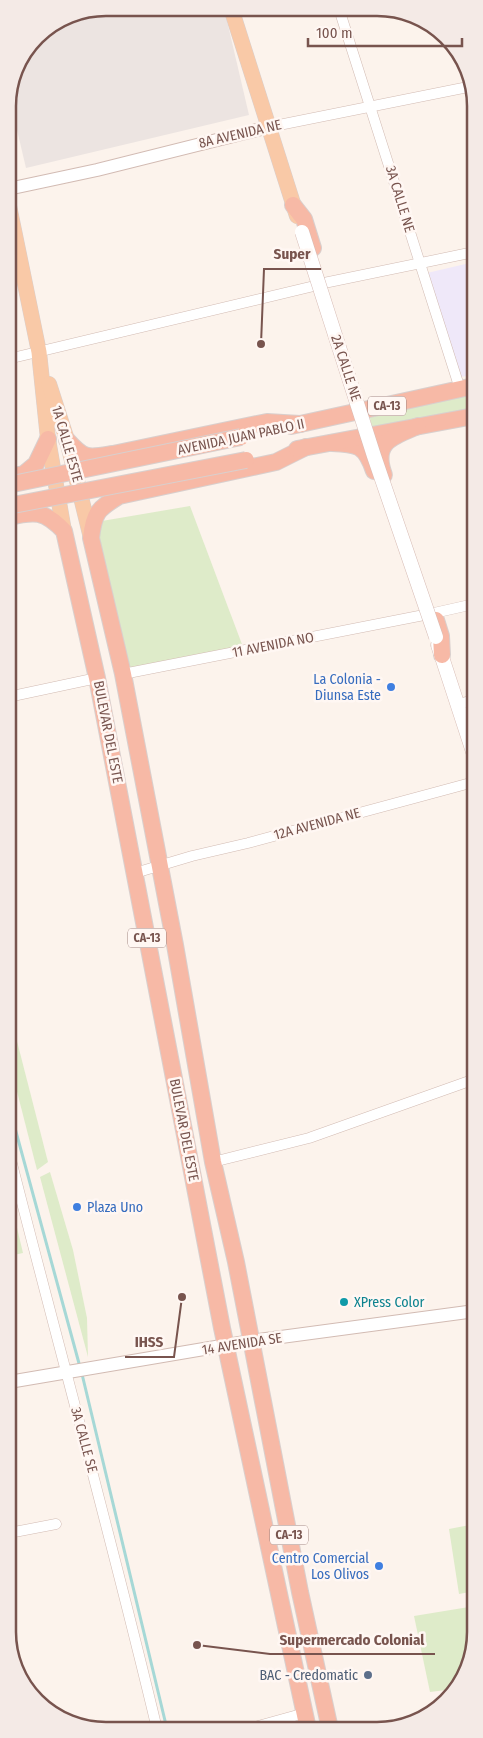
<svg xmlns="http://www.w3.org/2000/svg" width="483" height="1738" font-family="'Fira Sans Condensed',sans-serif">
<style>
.industrial{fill:#ece4e1}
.education{fill:#efe8f9}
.green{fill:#deebc9}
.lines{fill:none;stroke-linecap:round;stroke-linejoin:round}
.stream{stroke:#a6d8d6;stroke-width:3}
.minor-casing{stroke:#d2bbb3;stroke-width:11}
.tertiary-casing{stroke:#d2bbb3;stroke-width:14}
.secondary-casing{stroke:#d7bbb4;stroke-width:15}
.primary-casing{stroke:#d9cfcd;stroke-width:16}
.trunk-casing{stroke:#d9cfcd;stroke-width:18}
.minor{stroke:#fff;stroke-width:10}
.tertiary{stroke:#fff;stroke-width:12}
.secondary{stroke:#fff;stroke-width:14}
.primary{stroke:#f9c9a7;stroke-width:15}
.trunk{stroke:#f7b9a6;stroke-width:16}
.secondary-bridge-casing{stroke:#d7bbb4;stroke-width:15;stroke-linecap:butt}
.trunk-bridge-casing{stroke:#d9cfcd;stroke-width:18;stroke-linecap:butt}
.secondary-bridge{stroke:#fff;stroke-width:14}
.trunk-bridge{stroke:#f7b9a6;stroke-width:16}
.shop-dot{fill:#3f7fe0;stroke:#fff7f3;stroke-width:2}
.culture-dot{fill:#0f9aa8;stroke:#fff7f3;stroke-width:2}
.service-dot{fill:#5c6f8a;stroke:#fff7f3;stroke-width:2}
.labels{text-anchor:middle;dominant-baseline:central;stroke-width:5;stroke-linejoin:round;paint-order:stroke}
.shield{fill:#fff7f3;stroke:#a08580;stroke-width:1}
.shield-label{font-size:12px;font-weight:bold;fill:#78544e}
.street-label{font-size:14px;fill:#78544e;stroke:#fff7f3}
.shop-label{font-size:14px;fill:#366cbe;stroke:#fff7f3;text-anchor:end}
.culture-label{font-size:14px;fill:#0d838f;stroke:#fff7f3;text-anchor:start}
.service-label{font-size:14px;fill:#4e5e75;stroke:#fff7f3;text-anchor:end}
.rim{fill:none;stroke:#78544e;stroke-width:2.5}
.leader{fill:none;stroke:#78544e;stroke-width:2}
.callout-dot{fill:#78544e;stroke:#fff7f3;stroke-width:2}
.callout-label{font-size:15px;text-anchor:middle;font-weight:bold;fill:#78544e;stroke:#fff7f3;stroke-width:5;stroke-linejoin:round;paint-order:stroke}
</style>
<rect width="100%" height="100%" fill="#fcf3ec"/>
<path class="industrial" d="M125 8H224L249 115 26 168 9 96 15 68 37 36 55 24Z"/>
<path class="education" d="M474 262V375L460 377 427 273Z"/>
<g class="green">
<path d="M474 389V416L374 435 368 410Z"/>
<path d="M190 506 243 647 128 669 110 598 96 522Z"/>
<path d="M9 1010 48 1162 37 1170 9 1060Z"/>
<path d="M50 1172 73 1250 87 1318 88 1357 40 1177Z"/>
<path d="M9 1211H13L23 1253 9 1256Z"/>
<path d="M475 1524V1591L459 1594 449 1529Z"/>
<path d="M475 1606V1638L454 1689 430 1692 414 1616Z"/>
</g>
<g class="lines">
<g class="stream">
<path d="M9 1106 80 1367"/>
<path d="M82 1374 167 1729"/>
</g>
<g class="minor-casing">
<g id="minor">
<path d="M339 9 460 389"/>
<path d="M269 127 473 86"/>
<path d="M324 283 474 252"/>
<path d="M8 359 314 286"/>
<path d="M434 613 474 604"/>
<path d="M123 674 424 615"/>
<path d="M8 697 97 678"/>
<path d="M458 704 474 700"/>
<path d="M135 873 192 856 248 843 474 782"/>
<path d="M9 1152C58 1345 111 1536 157 1729"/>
<path d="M213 1162 309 1138 475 1079"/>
<path d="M9 1533 56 1524"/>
<path d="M248 1729 305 1713"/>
</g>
</g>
<g class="tertiary-casing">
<g id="tertiary">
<path d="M8 189 97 170 269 127"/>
<path d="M9 1382 251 1341 475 1311"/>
</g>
</g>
<g class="secondary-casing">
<path id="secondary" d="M438 645 474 755"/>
</g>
<g class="primary-casing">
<g id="primary">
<path d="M231 8 297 216"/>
<path d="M8 201 39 352 48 439 64 531"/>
<path d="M49 384 67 440 91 538"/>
</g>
</g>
<g class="trunk-casing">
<g id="trunk">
<path d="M293 205 304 219 313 248"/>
<path d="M291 426 474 386"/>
<path d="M67 440C85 460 88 458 113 454L267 422 300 424"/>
<path d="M332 443C358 444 365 445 374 471"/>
<path d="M306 447 276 462 119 496C98 509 94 512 91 538L123 674 175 945 213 1162 236 1262 300 1592 330 1729"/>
<path d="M297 449 474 416"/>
<path d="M384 475C372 442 392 437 418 426"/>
<path d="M8 477 24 474 36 464 48 439"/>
<path d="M8 517C35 511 44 510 64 531L97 678 222 1328 308 1729"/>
<path d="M436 620 441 636 442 655"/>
</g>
</g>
<use href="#minor" class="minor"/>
<use href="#tertiary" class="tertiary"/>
<use href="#secondary" class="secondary"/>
<use href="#primary" class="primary"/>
<use href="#trunk" class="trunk"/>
<g class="secondary-bridge-casing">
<path id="secondary-bridge" d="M302 232 374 456 436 637"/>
</g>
<g class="trunk-bridge-casing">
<g id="trunk-bridge">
<path d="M8 485 241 437"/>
<path d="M8 506 246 460"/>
</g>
</g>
<use href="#secondary-bridge" class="secondary-bridge"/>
<use href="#trunk-bridge" class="trunk-bridge"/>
</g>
<g class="shop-dot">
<circle cx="391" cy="687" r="5"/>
<circle cx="77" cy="1207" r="5"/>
<circle cx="379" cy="1566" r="5"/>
</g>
<circle class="culture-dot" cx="344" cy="1302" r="5"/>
<circle class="service-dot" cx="368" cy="1675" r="5"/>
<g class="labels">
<g class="shield">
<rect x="368" y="396.5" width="38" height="19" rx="4"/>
<rect x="128" y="928.5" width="38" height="19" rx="4"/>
<rect x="270" y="1525.5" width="38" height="19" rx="4"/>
</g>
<g class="shield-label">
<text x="387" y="406">CA-13</text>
<text x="147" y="938">CA-13</text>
<text x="289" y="1535">CA-13</text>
</g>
<g class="street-label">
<text transform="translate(240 134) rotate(-13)">8A AVENIDA NE</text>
<text transform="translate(400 199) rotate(73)">3A CALLE NE</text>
<text transform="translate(346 368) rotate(72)">2A CALLE NE</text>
<text transform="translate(241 437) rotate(-12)">AVENIDA JUAN PABLO II</text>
<text transform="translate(67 444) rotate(74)">1A CALLE ESTE</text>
<text transform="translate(273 645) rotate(-11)">11 AVENIDA NO</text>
<text transform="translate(108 732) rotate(79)">BULEVAR DEL ESTE</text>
<text transform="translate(317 824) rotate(-15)">12A AVENIDA NE</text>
<text transform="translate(184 1130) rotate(79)">BULEVAR DEL ESTE</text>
<text transform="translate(242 1344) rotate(-9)">14 AVENIDA SE</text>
<text transform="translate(84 1440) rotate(75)">3A CALLE SE</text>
</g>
<g class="shop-label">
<text x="381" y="679">La Colonia -<tspan x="381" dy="16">Diunsa Este</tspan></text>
<text x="87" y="1207" text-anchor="start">Plaza Uno</text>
<text x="369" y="1558">Centro Comercial<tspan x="369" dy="16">Los Olivos</tspan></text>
</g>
<g class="culture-label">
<text x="354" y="1302">XPress Color</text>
</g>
<g class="service-label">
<text x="358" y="1675">BAC - Credomatic</text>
</g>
</g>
<path d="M0 0H483V1738H0ZM106 16H377A90 90 0 0 1 467 106V1632A90 90 0 0 1 377 1722H106A90 90 0 0 1 16 1632V106A90 90 0 0 1 106 16Z" fill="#f4eae6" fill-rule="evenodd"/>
<path class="rim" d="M106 16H377A90 90 0 0 1 467 106V1632A90 90 0 0 1 377 1722H106A90 90 0 0 1 16 1632V106A90 90 0 0 1 106 16Z"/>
<path class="leader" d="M261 344L264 269H321M182 1297L174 1357H125M197 1645L270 1654H435"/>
<g class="callout-dot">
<circle cx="261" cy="344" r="5"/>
<circle cx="182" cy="1297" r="5"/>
<circle cx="197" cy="1645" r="5"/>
</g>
<g class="callout-label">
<text x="292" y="259">Super</text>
<text x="149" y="1347">IHSS</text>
<text x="352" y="1645">Supermercado Colonial</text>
</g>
<path d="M308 38v8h154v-8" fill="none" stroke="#78544e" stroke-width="2.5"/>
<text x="316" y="38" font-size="15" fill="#78544e" stroke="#fff7f3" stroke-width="4" paint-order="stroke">100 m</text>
</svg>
